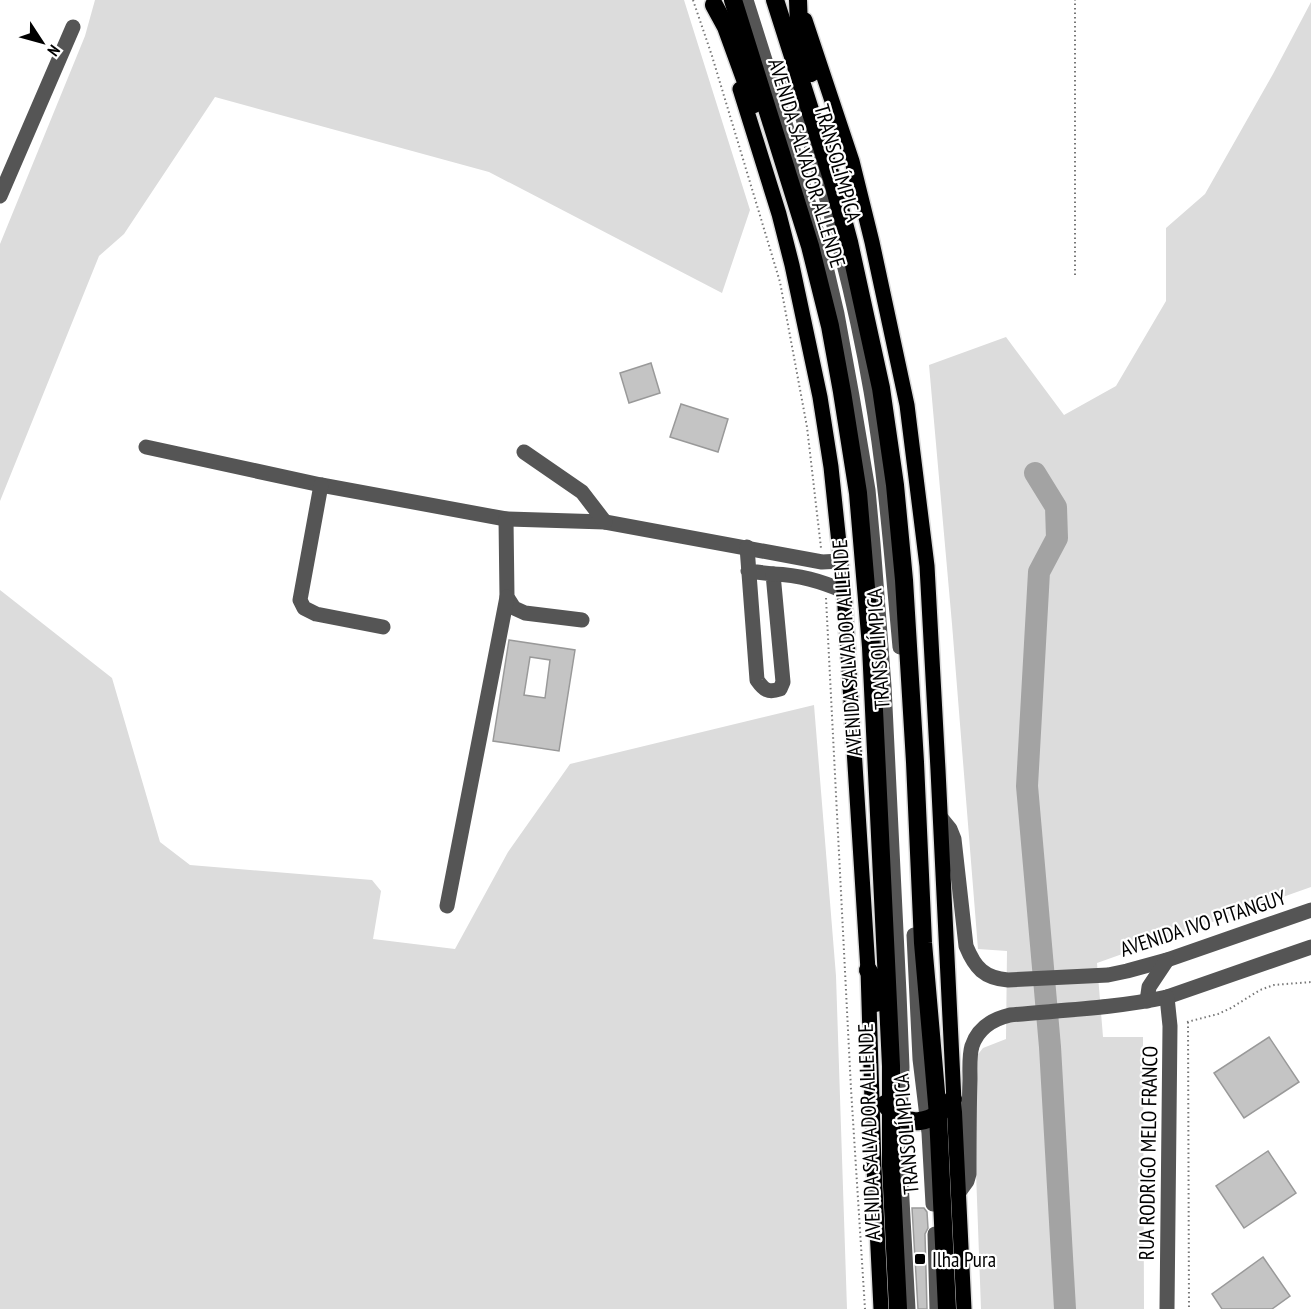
<svg xmlns="http://www.w3.org/2000/svg" width="1311" height="1309" font-family="'PT Sans Narrow',sans-serif">
<style>
.green{fill:#dcdcdc}
.lines{fill:none;stroke-linecap:round;stroke-linejoin:round}
.river{stroke:#a3a3a3;stroke-width:22}
.building{fill:#c4c4c4;stroke:#999;stroke-width:1.5;fill-rule:evenodd}
.major-casing{stroke:#dbdbdb;stroke-width:18}
.highway-casing{stroke:#dbdbdb;stroke-width:21}
.path{stroke:#777;stroke-width:2;stroke-dasharray:1.5 3;stroke-linecap:butt}
.minor{stroke:#555;stroke-width:15}
.major{stroke:#000;stroke-width:15}
.highway{stroke:#000;stroke-width:18}
.poi-dot{fill:#000;stroke:#fff;stroke-width:2}
.labels{text-anchor:middle;dominant-baseline:central;stroke-width:4.5;stroke-linejoin:round;paint-order:stroke}
.street-label{font-size:21px;fill:#000;stroke:#fff}
.poi-label{font-size:21px;fill:#000;stroke:#fff;text-anchor:start}
</style>
<rect width="100%" height="100%" fill="#fff"/>
<g class="green">
<path d="M95 0H684L750 210 722 293 489 172 215 97 124 234 99 256 0 501V244L85 36Z"/>
<path d="M1311 2V887L1097 963 1103 1037H1143L1144 1309H981L972 1062 983 1048 1006 1039 1007 951 978 949 952 624 929 365 1006 337 1064 415 1116 386 1166 301V228L1205 194 1273 74Z"/>
<path d="M0 590 112 678 160 842 190 865 372 880 381 891 373 939 455 949 508 852 570 764 814 705 836 976 847 1309H0Z"/>
</g>
<g class="lines">
<path class="river" d="M1035 473 1056 507 1057 538 1039 572 1027 786 1050 1047 1065 1309"/>
</g>
<g class="building">
<path d="M651 363 660 393 629 403 620 373Z"/>
<path d="M681 404 728 419 718 452 670 437Z"/>
<path d="M509 640 575 650 559 751 493 741ZM530 657 550 660 545 698 524 695Z"/>
<path d="M1269 1037 1299 1082 1244 1118 1214 1073Z"/>
<path d="M1268 1151 1296 1193 1244 1228 1216 1186Z"/>
<path d="M912 1208H924L927 1212 928 1228 925 1234 927 1309H918Z"/>
<path d="M1263 1257 1290 1296 1272 1309H1222L1212 1294Z"/>
</g>
<g class="lines">
<g class="major-casing">
<g id="major">
<path d="M805 20 852 161 872 242 907 405 927 566 938 770 964 1309"/>
<path d="M740 89 779 214 792 265 820 397 831 467 844 591 868 970 874 1167 881 1309"/>
</g>
</g>
<g class="highway-casing">
<g id="highway">
<path d="M733 0 810 246 830 326 842 392 858 493 871 647 891 1066V1166L898 1309"/>
<path d="M775 0 833 182 849 242 881 388 895 485 904 580 915 762 923 943 938 1115 947 1309"/>
<path d="M798 0 799 27 811 73"/>
<path d="M714 5 726 27 754 104"/>
<path d="M868 970C876 982 876 988 876 1003"/>
<path d="M885 1104C906 1131 934 1124 953 1099"/>
</g>
</g>
<g class="path">
<path d="M693 0 712 56 780 282 807 427 821 548"/>
<path d="M1075 275V0"/>
<path d="M826 598 851 1089 865 1309"/>
<path d="M1187 1022 1218 1014 1231 1008 1260 990 1274 985 1311 982"/>
<path d="M1188 1022 1189 1309"/>
</g>
<g class="minor">
<path d="M746 0 789 136 822 250 837 314 852 396 868 490 873 544 884 686 899 993 902 1067 899 1145 908 1309"/>
<path d="M792 83C824 184 853 286 871 391 886 476 892 561 900 647"/>
<path d="M0 196 73 27"/>
<path d="M146 447 321 485 506 519 605 522 822 562 841 561"/>
<path d="M524 452 582 492 605 522"/>
<path d="M321 485 300 600 304 608 316 614 383 627"/>
<path d="M506 519 507 597 514 608 525 613 582 620"/>
<path d="M747 547 757 680C764 690 768 693 780 689L783 682 773 574 748 571"/>
<path d="M773 574C800 575 820 581 844 591"/>
<path d="M941 818 950 829 954 839 966 946C975 968 984 978 1008 980L1108 975 1127 971 1167 960 1311 910"/>
<path d="M447 906 507 597"/>
<path d="M914 935 920 1059 929 1133 933 1204"/>
<path d="M1147 1001 1149 987 1167 960"/>
<path d="M959 1192 967 1181 969 1174C969 1142 969 1111 970 1079 970 1069 969 1056 972 1046 978 1028 993 1019 1010 1015 1063 1010 1116 1008 1167 997L1311 947"/>
<path d="M935 1234 937 1309"/>
<path d="M1167 1309 1170 1026 1167 997"/>
</g>
<use href="#major" class="major"/>
<use href="#highway" class="highway"/>
</g>
<rect class="poi-dot" x="914" y="1253" width="12" height="12" rx="3"/>
<g class="labels">
<g class="street-label">
<text transform="translate(807 163) rotate(73)">AVENIDA SALVADOR ALLENDE</text>
<text transform="translate(838 163) rotate(74)">TRANSOLÍMPICA</text>
<text transform="translate(847 648) rotate(-94)">AVENIDA SALVADOR ALLENDE</text>
<text transform="translate(878 649) rotate(-94)">TRANSOLÍMPICA</text>
<text transform="translate(1203 923) rotate(-18)">AVENIDA IVO PITANGUY</text>
<text transform="translate(869 1132) rotate(-92)">AVENIDA SALVADOR ALLENDE</text>
<text transform="translate(906 1134) rotate(-95)">TRANSOLÍMPICA</text>
<text transform="translate(1148 1153) rotate(-89)">RUA RODRIGO MELO FRANCO</text>
</g>
<g class="poi-label">
<text x="932" y="1259">Ilha Pura</text>
</g>
</g>
<g transform="translate(42 42) rotate(126)" stroke="#ffffff" stroke-width="4.5" paint-order="stroke">
<path d="M0-4.5L10 22L0 15L-10 22Z" fill="#000000"/>
<text y="-9" font-size="16" font-weight="bold" text-anchor="middle" fill="#000000">N</text>
</g>
</svg>
